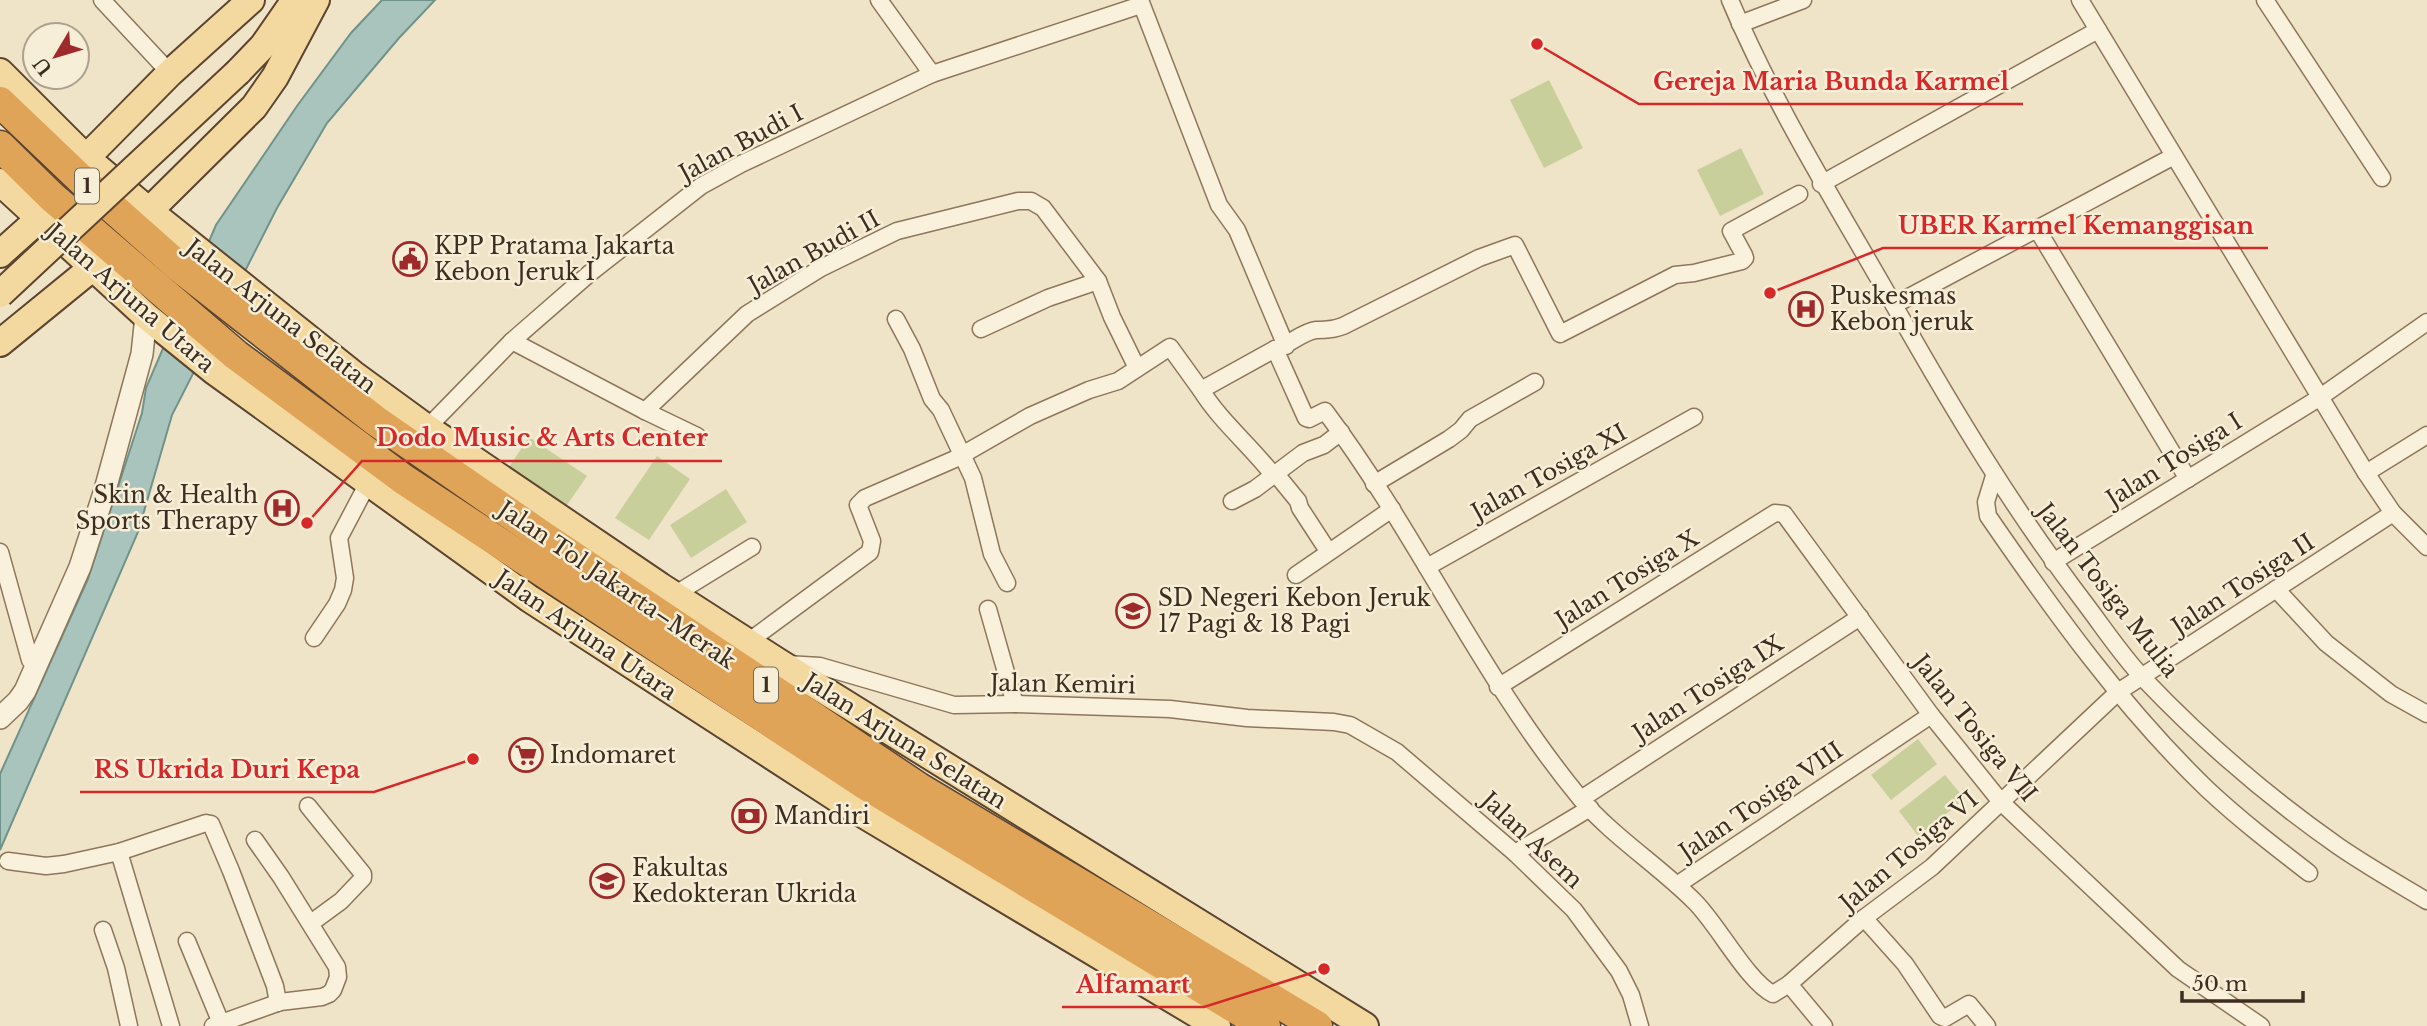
<svg xmlns="http://www.w3.org/2000/svg" width="2427" height="1026" font-family="'Libre Baskerville',serif">
<style>
.green{fill:#c9cf9b}
.water{fill:#a9c4bc;stroke:#6f938a;stroke-width:2}
.lines{fill:none;stroke-linecap:round;stroke-linejoin:round}
.minor-casing{stroke:#8d765c;stroke-width:19}
.tertiary-casing{stroke:#8d765c;stroke-width:24}
.primary-casing{stroke:#5b4430;stroke-width:30}
.motorway-casing{stroke:#5b4430;stroke-width:33}
.minor{stroke:#faf1dc;stroke-width:16}
.tertiary{stroke:#faf1dc;stroke-width:21}
.primary{stroke:#f3d9a0;stroke-width:26}
.motorway{stroke:#e0a458;stroke-width:30}
.primary-bridge-casing{stroke:#5b4430;stroke-width:30;stroke-linecap:butt}
.primary-bridge{stroke:#f3d9a0;stroke-width:26}
.labels{text-anchor:middle;dominant-baseline:central;stroke-width:5;stroke-linejoin:round;paint-order:stroke}
.shield{fill:#f7eed8;stroke:#756857;stroke-width:2}
.shield-label{font-size:21px;font-weight:bold;fill:#3d2e20}
.street-label{font-size:23px;fill:#3d2e20;stroke:#f7eed8}
.poi-label{font-size:23px;fill:#3d2e20;stroke:#f7eed8;text-anchor:start}
.leader{fill:none;stroke:#d62828;stroke-width:2.5}
.callout-dot{fill:#d62828;stroke:#f7eed8;stroke-width:2.5}
.callout-label{font-size:24px;text-anchor:middle;font-weight:bold;fill:#d62828;stroke:#f7eed8;stroke-width:5;stroke-linejoin:round;paint-order:stroke}
</style>
<rect width="100%" height="100%" fill="#f0e4c8"/>
<g class="green">
<path d="M1549 80 1583 148 1544 168 1510 100Z"/>
<path d="M1741 148 1764 194 1720 216 1697 170Z"/>
<path d="M529 437 587 476 567 505 509 467Z"/>
<path d="M657 456 690 479 649 540 615 518Z"/>
<path d="M726 489 747 522 691 558 670 525Z"/>
<path d="M1918 739 1937 764 1891 800 1871 775Z"/>
<path d="M1945 775 1965 799 1918 836 1899 811Z"/>
</g>
<path class="water" d="M382 0H435L399 38 327 123 277 208 172 415 138 532 0 850V774L88 579 142 413 146 388 216 225 297 106 351 33Z"/>
<g class="lines">
<g class="minor-casing">
<g id="minor">
<path d="M102 0 170 73"/>
<path d="M879 0 932 74"/>
<path d="M1140 0 1219 205 1237 230 1286 346"/>
<path d="M1730 0C1776 109 1837 205 1895 307 1954 411 2014 511 2087 606 2105 630 2123 657 2144 679 2203 741 2268 797 2338 846 2367 866 2397 883 2427 901"/>
<path d="M2080 0 2366 473 2393 513 2427 547"/>
<path d="M2265 0 2382 178"/>
<path d="M1740 24 1803 0"/>
<path d="M1821 184 2098 30"/>
<path d="M2037 229 2188 479"/>
<path d="M1894 305 2174 156"/>
<path d="M896 319 912 349 932 399 941 410 973 478 992 554 1007 583"/>
<path d="M981 329 1048 298 1098 281"/>
<path d="M512 341 645 411 747 314 821 268 897 231 1018 201H1031L1043 208 1098 281 1112 317 1137 368"/>
<path d="M1275 349 1306 418 1309 419 1325 411C1418 535 1481 678 1580 798 1611 835 1659 866 1694 901 1717 923 1747 981 1773 994L1789 984 1864 918 1932 867 2118 692 2393 513"/>
<path d="M1201 390C1221 422 1251 446 1274 476"/>
<path d="M645 411 697 436"/>
<path d="M427 428 512 341 590 273 701 186 741 164 932 74 1141 5"/>
<path d="M2366 473 2427 435"/>
<path d="M1276 474 1298 501 1300 508 1328 551"/>
<path d="M1994 476 1986 502 1988 516C2054 612 2123 708 2207 789 2239 819 2274 846 2309 873"/>
<path d="M1374 484 1449 439 1461 430 1470 419 1535 382"/>
<path d="M1232 501 1255 489 1303 453 1324 445 1341 432"/>
<path d="M0 552 30 660 37 665"/>
<path d="M2053 562 2319 398 2427 322"/>
<path d="M1427 567 1694 417"/>
<path d="M1296 575 1392 509"/>
<path d="M2276 589 2326 643 2391 694 2427 714"/>
<path d="M674 595 752 547"/>
<path d="M988 609 1015 704"/>
<path d="M314 638 337 604 343 590 345 578 339 538 368 483"/>
<path d="M748 642 870 552 872 541 858 505 865 498 955 459 1030 416 1089 390 1118 381 1170 347 1201 390 1275 349C1287 346 1304 331 1316 330 1328 329 1330 331 1343 326L1479 258 1515 245 1560 334 1675 275 1694 273 1742 261 1745 258 1744 255 1731 231 1799 194"/>
<path d="M786 664 820 666 954 705 1015 704 1170 709 1247 718 1334 722 1350 725 1397 752 1515 853 1574 910 1619 971 1631 995 1640 1026"/>
<path d="M1498 687 1775 513 1784 514 1931 715 2001 802 2178 969 2261 1026"/>
<path d="M1581 799 1860 617"/>
<path d="M308 806 363 874V878L341 901 311 923"/>
<path d="M119 852 171 1026"/>
<path d="M1515 853 1590 808"/>
<path d="M8 861 46 866 64 864 119 852 206 823 211 824 231 871 275 986 278 1003"/>
<path d="M1677 885 1931 715"/>
<path d="M1864 918 1905 964 1940 1016 1945 1018 1969 1004 1987 1026"/>
<path d="M103 930 116 968 129 1026"/>
<path d="M187 941 221 1023"/>
<path d="M1789 984 1824 1026"/>
<path d="M213 1026 280 1002 322 997 329 994 333 990 338 977 337 967 281 877 255 840"/>
</g>
</g>
<g class="tertiary-casing">
<path id="tertiary" d="M0 718 18 701 25 691 80 567 105 490 142 354 146 316"/>
</g>
<g class="primary-casing">
<g id="primary">
<path d="M0 72 86 158 149 211 353 374 427 428 660 586 780 663 1365 1026"/>
<path d="M238 72 263 46 295 0"/>
<path d="M86 158 170 73 251 0"/>
<path d="M0 182 146 316 214 371 530 599 846 804 1217 1026"/>
<path d="M149 211 254 107 275 77 316 0"/>
<path d="M0 254 39 219"/>
<path d="M0 343 92 268"/>
</g>
</g>
<g class="motorway-casing">
<g id="motorway">
<path d="M0 102 89 187 178 266 376 421 541 535 919 788 1317 1026"/>
<path d="M0 146 52 197 236 355 403 479 866 785 1265 1026"/>
</g>
</g>
<use href="#minor" class="minor"/>
<use href="#tertiary" class="tertiary"/>
<use href="#primary" class="primary"/>
<use href="#motorway" class="motorway"/>
<g class="primary-bridge-casing">
<path id="primary-bridge" d="M0 294 238 72"/>
</g>
<use href="#primary-bridge" class="primary-bridge"/>
</g>
<defs>
<g id="civic-ring" transform="scale(1.75)"><circle r="9.5" fill="#f7eed8" stroke="#9e2a2b" stroke-width="1.5"/><path d="M-.6-6.5H3V-4.5H.6V-3L4-1V1h2V6H-6V1h2V-1L-.6-3ZM-1.2 2.5V6h2.4V2.5Z" fill="#9e2a2b"/></g>
<g id="hospital-ring" transform="scale(1.75)"><circle r="9.5" fill="#f7eed8" stroke="#9e2a2b" stroke-width="1.5"/><path d="M-5-5h3v3.5h4V-5h3V5h-3V1.5h-4V5h-3Z" fill="#9e2a2b"/></g>
<g id="school-ring" transform="scale(1.75)"><circle r="9.5" fill="#f7eed8" stroke="#9e2a2b" stroke-width="1.5"/><path d="M0-5L7-2L0 1L-7-2ZM-4 1L0 2.5L4 1V4Q0 6-4 4Z" fill="#9e2a2b"/></g>
<g id="supermarket-ring" transform="scale(1.75)"><circle r="9.5" fill="#f7eed8" stroke="#9e2a2b" stroke-width="1.5"/><path d="M-6-5.5h2.5l.6 2H6L4.5 2H-2.5L-4.4-4H-6ZM-1.5 3.2a1.3 1.3 0 1 0 .1 0ZM3 3.2a1.3 1.3 0 1 0 .1 0Z" fill="#9e2a2b"/></g>
<g id="bank-ring" transform="scale(1.75)"><circle r="9.5" fill="#f7eed8" stroke="#9e2a2b" stroke-width="1.5"/><path d="M-6-4H6V4H-6ZM0-2.3a2.3 2.3 0 1 0 0 4.6a2.3 2.3 0 1 0 0-4.6Z" fill="#9e2a2b"/></g>
<g id="university-ring" transform="scale(1.75)"><circle r="9.5" fill="#f7eed8" stroke="#9e2a2b" stroke-width="1.5"/><path d="M0-5L7-2L0 1L-7-2ZM-4 1L0 2.5L4 1V4Q0 6-4 4Z" fill="#9e2a2b"/></g>
</defs>
<g fill-rule="evenodd">
<use href="#civic-ring" x="410" y="259"/>
<use href="#hospital-ring" x="1806" y="309"/>
<use href="#hospital-ring" x="282" y="508"/>
<use href="#school-ring" x="1133" y="611"/>
<use href="#supermarket-ring" x="526" y="755"/>
<use href="#bank-ring" x="749" y="816"/>
<use href="#university-ring" x="607" y="881"/>
</g>
<g class="labels">
<g class="shield">
<rect x="75" y="168.5" width="24" height="35" rx="5"/>
<rect x="754" y="667.5" width="24" height="35" rx="5"/>
</g>
<g class="shield-label">
<text x="87" y="186">1</text>
<text x="766" y="685">1</text>
</g>
<g class="street-label">
<text transform="translate(741 143) rotate(-28)">Jalan Budi I</text>
<text transform="translate(814 252) rotate(-29)">Jalan Budi II</text>
<text transform="translate(131 298) rotate(41)">Jalan Arjuna Utara</text>
<text transform="translate(281 316) rotate(38)">Jalan Arjuna Selatan</text>
<text transform="translate(2174 460) rotate(-32)">Jalan Tosiga I</text>
<text transform="translate(1549 472) rotate(-29)">Jalan Tosiga XI</text>
<text transform="translate(1627 579) rotate(-32)">Jalan Tosiga X</text>
<text transform="translate(2243 584) rotate(-33)">Jalan Tosiga II</text>
<text transform="translate(617 585) rotate(34)">Jalan Tol Jakarta–Merak</text>
<text transform="translate(2108 590) rotate(52)">Jalan Tosiga Mulia</text>
<text transform="translate(586 635) rotate(34)">Jalan Arjuna Utara</text>
<text transform="translate(1063 684) rotate(1)">Jalan Kemiri</text>
<text transform="translate(1708 688) rotate(-33)">Jalan Tosiga IX</text>
<text transform="translate(1975 728) rotate(51)">Jalan Tosiga VII</text>
<text transform="translate(905 741) rotate(32)">Jalan Arjuna Selatan</text>
<text transform="translate(1761 801) rotate(-34)">Jalan Tosiga VIII</text>
<text transform="translate(1532 840) rotate(43)">Jalan Asem</text>
<text transform="translate(1909 851) rotate(-40)">Jalan Tosiga VI</text>
</g>
<g class="poi-label">
<text x="434" y="246">KPP Pratama Jakarta<tspan x="434" dy="26">Kebon Jeruk I</tspan></text>
<text x="1830" y="296">Puskesmas<tspan x="1830" dy="26">Kebon jeruk</tspan></text>
<text x="258" y="495" text-anchor="end">Skin &amp; Health<tspan x="258" dy="26">Sports Therapy</tspan></text>
<text x="1158" y="598">SD Negeri Kebon Jeruk<tspan x="1158" dy="26">17 Pagi &amp; 18 Pagi</tspan></text>
<text x="550" y="755">Indomaret</text>
<text x="774" y="816">Mandiri</text>
<text x="632" y="868">Fakultas<tspan x="632" dy="26">Kedokteran Ukrida</tspan></text>
</g>
</g>
<path class="leader" d="M1537 44L1639 104H2023M1770 293L1883 248H2268M307 523L362 461H722M473 759L374 792H80M1324 969L1204 1007H1062"/>
<g class="callout-dot">
<circle cx="1537" cy="44" r="7"/>
<circle cx="1770" cy="293" r="7"/>
<circle cx="307" cy="523" r="7"/>
<circle cx="473" cy="759" r="7"/>
<circle cx="1324" cy="969" r="7"/>
</g>
<g class="callout-label">
<text x="1831" y="90">Gereja Maria Bunda Karmel</text>
<text x="2076" y="234">UBER Karmel Kemanggisan</text>
<text x="542" y="446">Dodo Music &amp; Arts Center</text>
<text x="227" y="778">RS Ukrida Duri Kepa</text>
<text x="1133" y="993">Alfamart</text>
</g>
<g transform="translate(56 56) rotate(232)"><circle r="33" fill="#f7eed8" stroke="#ada18e" stroke-width="2"/>
<path d="M0-5L12 26L0 18L-12 26Z" fill="#9e2a2b"/>
<text y="-10" font-size="19" font-weight="bold" text-anchor="middle" fill="#3d2e20">U</text>
</g>
<path d="M2182 991v10h121v-10" fill="none" stroke="#3d2e20" stroke-width="3.5"/>
<text x="2192" y="991" font-size="21" fill="#3d2e20" stroke="#f7eed8" stroke-width="5" paint-order="stroke">50 m</text>
</svg>
